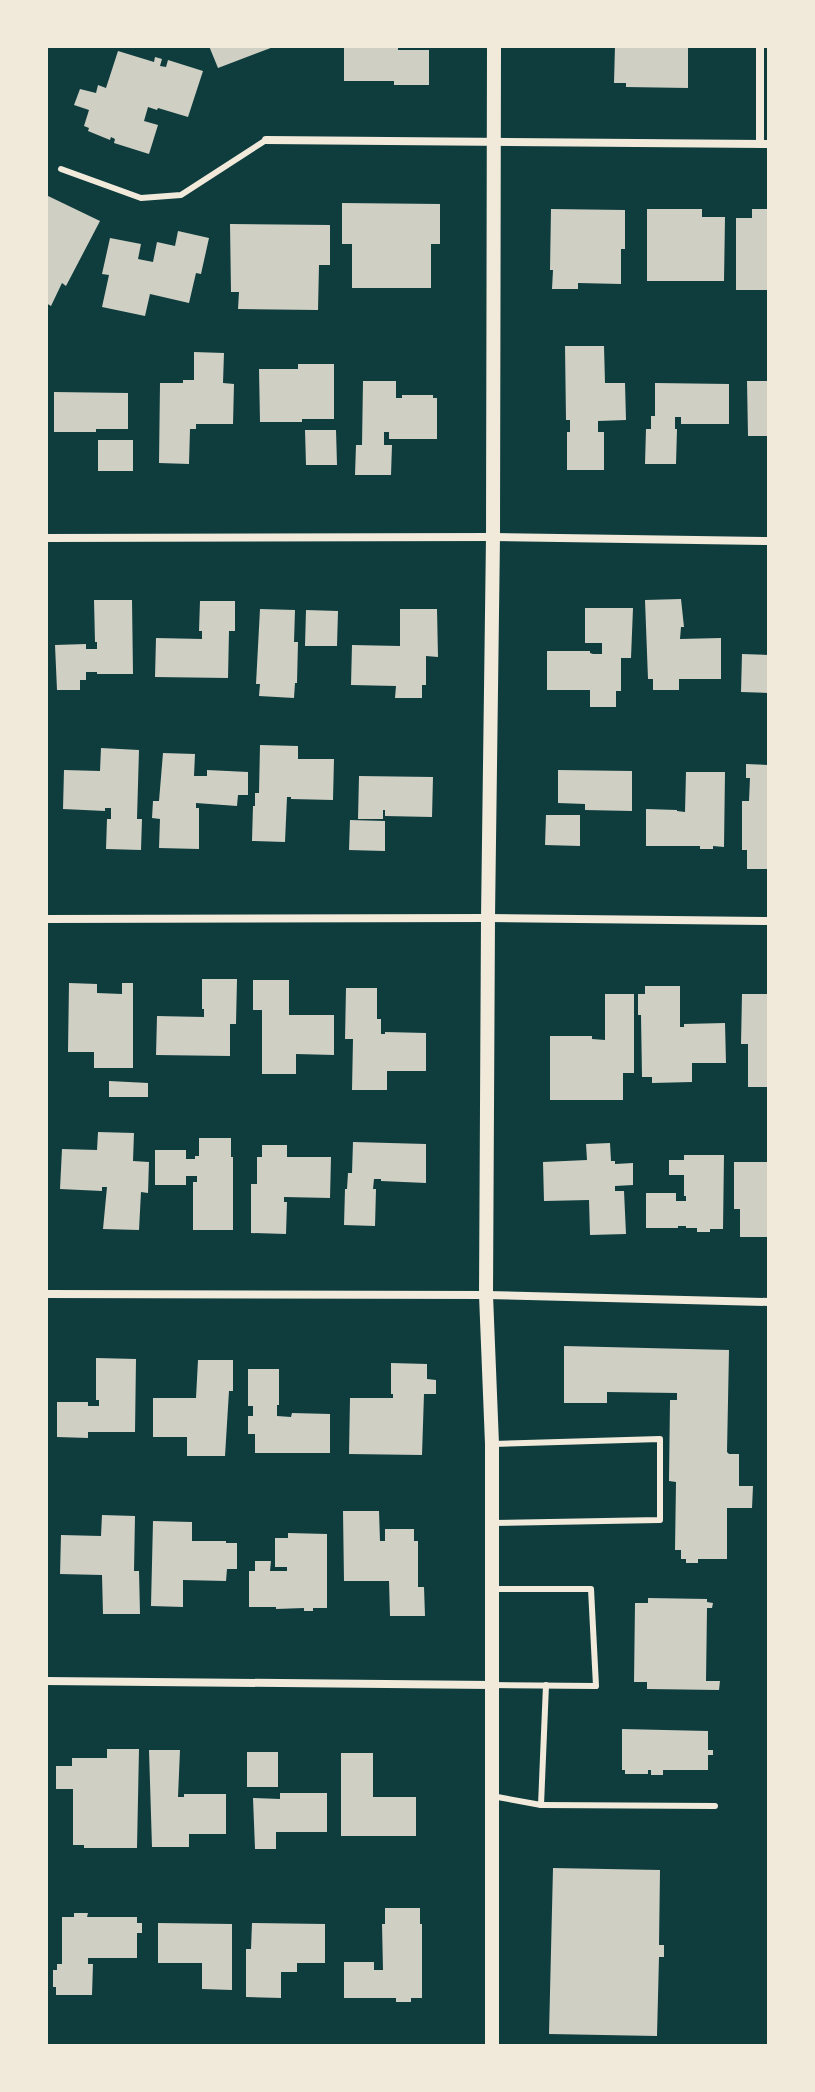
<svg xmlns="http://www.w3.org/2000/svg" width="815" height="2092" font-family="Inter,sans-serif">
<style>
.building{fill:#cfcfc3}
.lines{fill:none;stroke-linecap:round;stroke-linejoin:round}
.service{stroke:#f1e9da;stroke-width:6}
.minor{stroke:#f1e9da;stroke-width:8}
.tertiary{stroke:#f1e9da;stroke-width:14}
</style>
<rect width="100%" height="100%" fill="#0f3d3e"/>
<g class="building">
<path d="M209 46H276L218 68Z"/>
<path d="M344 46H398V50H429V85H394V81H344Z"/>
<path d="M615 46H688V88L626 87V83H614Z"/>
<path d="M118 51 154 62 155 57 162 59 160 66 166 67 168 60 203 71 188 117 158 108 157 110 148 107 144 121 158 125 149 154 114 143 115 139 111 137 110 140 88 131 89 128 84 126 89 110 74 105 80 89 96 93 98 85 106 88Z"/>
<path d="M46 195 100 221 66 286 62 283 51 306 46 303Z"/>
<path d="M342 203 440 204V244H431V288H352V244H342Z"/>
<path d="M551 209 625 210V249H621V284L578 283V289H552L553 270H550Z"/>
<path d="M647 209H702V217H725L724 281H647Z"/>
<path d="M752 209H769V290H736V218H752Z"/>
<path d="M230 224 330 225V265H319L318 310 238 309 239 292H231Z"/>
<path d="M178 231 209 238 201 274 196 273 189 303 150 294 145 316 102 307 109 275 102 274 110 238 141 244 138 259 153 262 157 242 175 246Z"/>
<path d="M565 346H604L605 383H625L626 420 598 421V432H604V470H567V432H570V420H566Z"/>
<path d="M194 352 224 353 223 383 234 384 233 424H196V429H190L189 464 159 463 160 383H183V380H194Z"/>
<path d="M298 364H334V419H302V422H260L259 369H298Z"/>
<path d="M363 381H396V398H402V395H433V398H437V439H389V432H384V445H392L391 475H355L356 445H362Z"/>
<path d="M747 381H769V436H748Z"/>
<path d="M655 383 729 384V424H681V417H675V429H677L676 464H645L646 429H651V416H655Z"/>
<path d="M54 392 128 393V429H96V432H54Z"/>
<path d="M305 430H336L337 465H306Z"/>
<rect x="98" y="440" width="35" height="31"/>
<path d="M681 599 684 627H681L680 639 721 638V679H679V690H653V679H648L645 600Z"/>
<path d="M94 600H132L133 674H97V672H86V680H80V690H57L55 645 86 644V649H97V642H95Z"/>
<path d="M200 601H235V631H229L228 678 155 677 156 638 202 639V631H199Z"/>
<path d="M585 608H633L631 658H621V691H616V707H590V690H547V651H590V653L593 654H602V643H585Z"/>
<path d="M260 609 295 610 294 642H298L297 683H295L294 698 259 696 260 684H256Z"/>
<path d="M400 609H437L438 657 426 656V685H422V698H395L396 686 351 685 352 645 400 646Z"/>
<path d="M306 610 338 611 337 646H305Z"/>
<path d="M742 654 769 655V693L741 692Z"/>
<path d="M260 745 298 746V759H334L333 800 291 799V797H287L285 842 252 841 253 806H255V793H259Z"/>
<path d="M101 748 139 750 137 819H142L141 850 106 849 107 819H111V808H105V811L63 809 64 770 100 771Z"/>
<path d="M163 753 195 754 194 776H207V770L248 772V795H238L237 806 196 803V808H199V849L159 848 160 819 152 818 153 801H159Z"/>
<path d="M746 764 769 765V850L767 869H747V850H742V801H749L750 778H746Z"/>
<path d="M558 770 632 771V811L585 810V804L558 803Z"/>
<path d="M686 772H725L724 847 713 846V849H700V846H646V809L677 810V811L685 812Z"/>
<path d="M359 776 433 777 432 817 385 816V810H383V819H358Z"/>
<path d="M546 815H580V846L545 845Z"/>
<path d="M350 820 385 821V851L349 850Z"/>
<path d="M202 979H237L236 1024H230V1056L156 1055 157 1016 204 1017V1009H202Z"/>
<path d="M253 980H289V1015H334V1055L296 1054V1074H262V1010H253Z"/>
<path d="M69 983 97 984V993L122 994V983H133V1068H94V1052H68Z"/>
<path d="M645 986H680V1027H684V1024L725 1023 726 1063H692V1082L652 1083V1077H642L641 1015H638V994H645Z"/>
<path d="M346 988H377V1019H381V1034H385V1032L426 1033V1071H387V1090H352L353 1039H345Z"/>
<path d="M605 994H634V1073H623V1100H550V1036H592V1039L605 1040Z"/>
<path d="M742 994H769V1087H748V1044H741Z"/>
<path d="M109 1081 148 1083V1097H109Z"/>
<path d="M98 1132 134 1133 133 1161 149 1162 148 1193 141 1192 139 1230 103 1229 107 1187H102V1191L60 1189 62 1149 97 1150Z"/>
<path d="M199 1138H231V1157H233V1230H193V1182H197V1176H186V1185H155V1150H186V1159H195V1156H199Z"/>
<path d="M353 1142 426 1144V1183L381 1181V1179H374L373 1189H376L375 1226 344 1225 345 1189H347L348 1173H352Z"/>
<path d="M610 1143 611 1161H615V1164L633 1163V1185L615 1186V1191H624L626 1234 590 1235 589 1200 544 1201 543 1162 587 1160 586 1144Z"/>
<path d="M262 1145H287V1157H331L330 1198 284 1197V1202H287L286 1234 251 1233V1184H257V1157H262Z"/>
<path d="M684 1155H724L723 1229H710V1232H697V1228H686V1226H678V1228H646V1193H676V1201H686V1196H684V1175H669V1160H684Z"/>
<path d="M734 1162H769V1237H740V1209H734Z"/>
<path d="M564 1346 729 1350 727 1452 729 1454H739V1486H753L752 1508H727V1559H698V1563H686V1559H681V1550H675L676 1482 669 1481 670 1400H677V1393L607 1392V1403H564Z"/>
<path d="M96 1358 136 1359 135 1432H88V1438L57 1437V1402H88V1406H99V1400H96Z"/>
<path d="M198 1360H233V1391H229L225 1456H187V1437H153V1398H196Z"/>
<path d="M391 1363 427 1364V1379L436 1380V1394H424L422 1455 349 1454 350 1398H393V1394H391Z"/>
<path d="M248 1369H279V1405H277V1416L291 1417 292 1413 330 1414V1453H255V1434H248V1416H253V1406H248Z"/>
<path d="M343 1511H379L380 1541H385V1529H414V1541H418V1587H424L425 1616H390L389 1581H344Z"/>
<path d="M102 1515 135 1516 134 1571H139L140 1614H103L102 1575 60 1574 61 1535 101 1536Z"/>
<path d="M153 1521 192 1522V1541H226V1543H237V1569H227L226 1581 183 1580V1607L151 1606Z"/>
<path d="M288 1533 327 1534V1608H313V1611H304V1608L276 1609V1607H249V1571H255V1561H271L270 1571H287V1567H275V1538H288Z"/>
<path d="M648 1598 707 1599V1602L713 1603 712 1608H707L706 1681H720L719 1690 647 1689V1682H634L635 1603H648Z"/>
<path d="M622 1729 708 1731V1750H713V1755H708V1770H663V1775H651V1770H648V1774H625V1770H622Z"/>
<path d="M107 1749H139L137 1848H84V1845H73V1789H56V1766H72V1758H107Z"/>
<path d="M149 1750H180L178 1797H184V1794H226V1834H189V1847H152Z"/>
<rect x="247" y="1752" width="31" height="35"/>
<path d="M341 1753H373V1797H416V1836H341Z"/>
<path d="M280 1793H327V1832H276V1849H255L253 1798 280 1799Z"/>
<path d="M553 1868 660 1870 659 1945H664V1957H659L657 2036 549 2034Z"/>
<path d="M385 1908H420V1924H422V1998H411V2002H396V1998H344V1962H374V1970H383L382 1924H385Z"/>
<path d="M74 1913H88L87 1917H137V1923H142V1933H137V1958H88V1964H93L92 1995H56V1987H53V1970H57V1964H62V1917H74Z"/>
<path d="M158 1923 232 1924V1990L202 1989V1963H158Z"/>
<path d="M252 1923 325 1924V1963H297V1972H281V1998L246 1997V1949H251Z"/>
</g>
<g class="lines">
<g class="service">
<path d="M61 169 141 198 181 195 266 140"/>
<path d="M492 1523 660 1520V1439L493 1444"/>
<path d="M492 1589H591L596 1686 492 1685"/>
<path d="M492 1796 541 1805 546 1685"/>
<path d="M541 1805 715 1806"/>
</g>
<g class="minor">
<path d="M266 140 769 144"/>
<path d="M760 144V46"/>
<path d="M46 538 493 537 769 541"/>
<path d="M46 919 488 918 769 921"/>
<path d="M46 1294 486 1295 769 1302"/>
<path d="M46 1681 492 1685"/>
</g>
<path class="tertiary" d="M492 2046V1444L486 1295 488 918 493 537 494 46"/>
</g>
<rect width="815" height="2092" fill="none" stroke="#f1e9da" stroke-width="96"/>
</svg>
